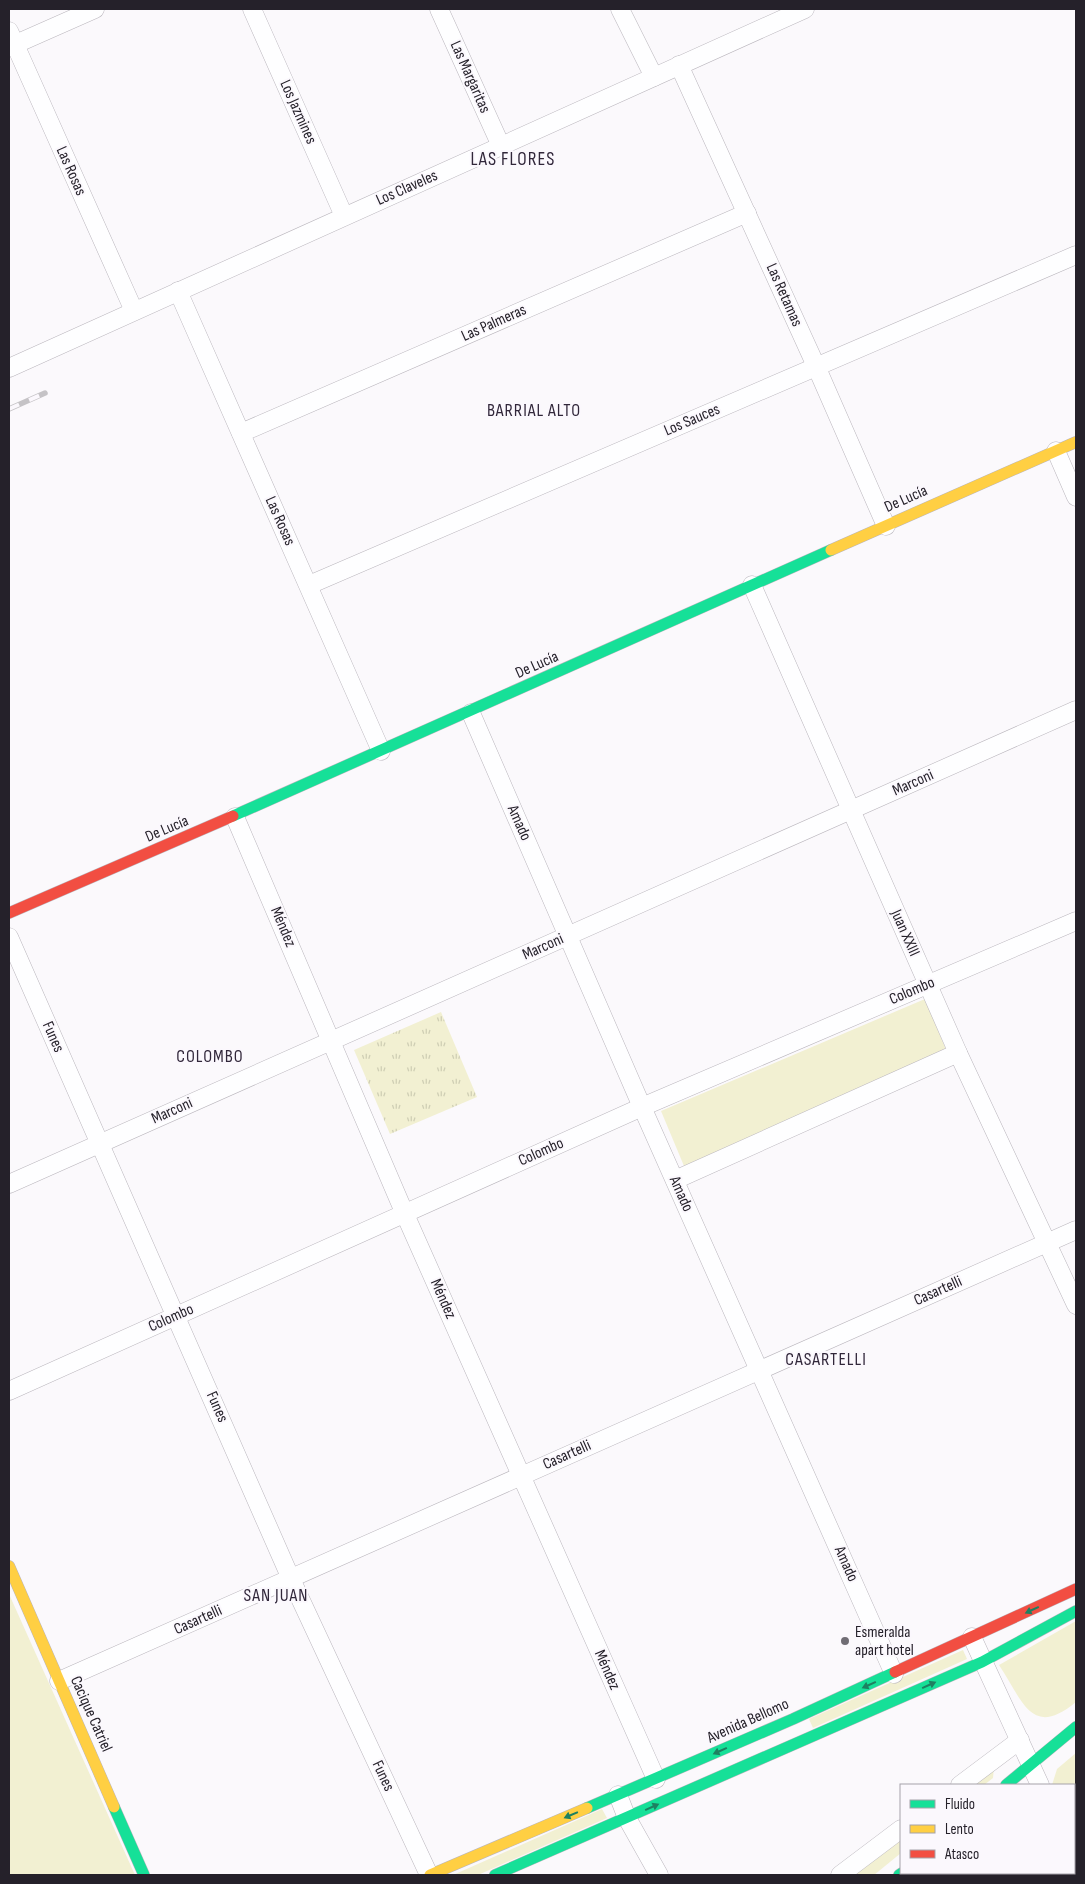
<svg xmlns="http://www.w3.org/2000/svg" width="1085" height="1884" font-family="'Sofia Sans Condensed',sans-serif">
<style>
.grass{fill:#f2f0d2}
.park{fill:url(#park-tufts)}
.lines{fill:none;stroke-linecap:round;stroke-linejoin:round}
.street-casing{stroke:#bab6bd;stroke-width:19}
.fast-casing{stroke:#bab6bd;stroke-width:12}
.slow-casing{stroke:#bab6bd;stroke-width:12}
.jam-casing{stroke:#bab6bd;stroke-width:12}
.street{stroke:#fefeff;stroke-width:18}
.fast{stroke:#16e098;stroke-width:11}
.slow{stroke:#ffcf43;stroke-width:11}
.jam{stroke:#f24e42;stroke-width:11}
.rail-casing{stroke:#c5c3c6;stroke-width:5.5}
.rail{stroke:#fbf8fd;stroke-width:4;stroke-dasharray:11;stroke-linecap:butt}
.oneway{fill:#1e8061}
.poi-dot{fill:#706d74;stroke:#fbf8fd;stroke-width:2}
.labels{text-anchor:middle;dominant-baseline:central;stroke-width:4;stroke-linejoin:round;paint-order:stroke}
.street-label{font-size:16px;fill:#25212a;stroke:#fbf8fd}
.poi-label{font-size:16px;fill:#25212a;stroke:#fbf8fd;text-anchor:start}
.neighbourhood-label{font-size:18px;letter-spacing:1px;fill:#31273a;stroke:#fbf8fd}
.quarter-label{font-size:19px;letter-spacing:1px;fill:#31273a;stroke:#fbf8fd}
</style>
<defs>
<pattern id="park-tufts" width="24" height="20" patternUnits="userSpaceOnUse" patternTransform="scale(1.25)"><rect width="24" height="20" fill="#f2f0d2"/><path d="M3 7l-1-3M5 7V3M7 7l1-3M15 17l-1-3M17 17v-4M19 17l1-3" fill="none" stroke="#cfceb4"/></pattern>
</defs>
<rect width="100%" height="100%" fill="#fbf9fc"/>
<g class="grass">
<path d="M925 999 948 1054 684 1166 661 1111Z"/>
<path d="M9 1594 135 1875H9Z"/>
<path d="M1076 1621V1702C1031 1739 1023 1701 999 1665Z"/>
<path d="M963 1650 967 1659 813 1728 809 1719Z"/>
<path d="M1076 1753V1814H1074V1785H1052L1057 1769Z"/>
<path d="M994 1767 993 1778 984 1785H970Z"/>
<path d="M602 1809 607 1818 478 1875H453Z"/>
<path d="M901 1836V1853L874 1875H849Z"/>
<path d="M934 1873H978L979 1875H931Z"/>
</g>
<path class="park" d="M441 1012 477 1097 390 1134 354 1050Z"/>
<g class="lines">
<g class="street-casing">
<g id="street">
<path d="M252 9 344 216"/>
<path d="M439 9 501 146"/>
<path d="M620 9 654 77"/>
<path d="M9 31 134 311"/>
<path d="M9 47 95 9"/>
<path d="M679 65 816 366 886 526"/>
<path d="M178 291 381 751"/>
<path d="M9 368 805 9"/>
<path d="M241 433 747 213"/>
<path d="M1056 451 1076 497"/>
<path d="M309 585 1076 255"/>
<path d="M752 585 958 1053 1076 1305"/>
<path d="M471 713 642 1107 894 1674"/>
<path d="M235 817 404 1212 656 1779"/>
<path d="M9 937 291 1579 429 1875"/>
<path d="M675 1180 958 1053"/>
<path d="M9 1184 1076 710"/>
<path d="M9 1391 642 1107 1076 921"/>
<path d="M972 1637 1040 1785"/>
<path d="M59 1681C399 1532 737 1380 1076 1230"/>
<path d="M960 1785 1020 1740"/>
<path d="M618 1795 627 1818 659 1875"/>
<path d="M1074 1847 1076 1851"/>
<path d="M840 1875 901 1829"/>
</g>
</g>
<g class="fast-casing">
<g id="fast">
<path d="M233 816 831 550"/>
<path d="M1006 1785 1076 1727"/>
<path d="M114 1807 144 1875"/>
<path d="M587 1808 793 1719 895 1672"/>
<path d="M495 1875 982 1662 1076 1611"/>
<path d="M899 1875 902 1873"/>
</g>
</g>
<g class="slow-casing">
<g id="slow">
<path d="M831 550 1076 442"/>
<path d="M9 1566 114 1807"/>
<path d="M430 1875 587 1808"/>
</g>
</g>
<g class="jam-casing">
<g id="jam">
<path d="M9 913 233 816"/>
<path d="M895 1672 1076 1589"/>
</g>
</g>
<use href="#street" class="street"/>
<use href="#fast" class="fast"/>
<use href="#slow" class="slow"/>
<use href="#jam" class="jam"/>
<g class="rail-casing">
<path id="rail" d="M9 409 45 393"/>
</g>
<use href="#rail" class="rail"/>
</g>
<defs><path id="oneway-solid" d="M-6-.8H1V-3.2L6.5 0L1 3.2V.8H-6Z" transform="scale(1.25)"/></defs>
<g class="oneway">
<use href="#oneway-solid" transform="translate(1032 1610) rotate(155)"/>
<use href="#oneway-solid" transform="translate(869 1685) rotate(156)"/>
<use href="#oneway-solid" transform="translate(929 1685) rotate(-24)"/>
<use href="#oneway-solid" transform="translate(720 1751) rotate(156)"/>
<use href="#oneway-solid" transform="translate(652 1807) rotate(-24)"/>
<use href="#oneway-solid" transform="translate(571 1815) rotate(157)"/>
</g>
<circle class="poi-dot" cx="845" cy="1641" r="5"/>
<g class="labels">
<g class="street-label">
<text transform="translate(470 77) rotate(66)">Las Margaritas</text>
<text transform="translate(298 112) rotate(66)">Los Jazmines</text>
<text transform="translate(71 171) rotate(66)">Las Rosas</text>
<text transform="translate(407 188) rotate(-24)">Los Claveles</text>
<text transform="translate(784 295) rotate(66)">Las Retamas</text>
<text transform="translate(494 323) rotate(-24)">Las Palmeras</text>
<text transform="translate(692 420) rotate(-23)">Los Sauces</text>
<text transform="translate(906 499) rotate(-24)">De Lucía</text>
<text transform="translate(280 521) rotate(66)">Las Rosas</text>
<text transform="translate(537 665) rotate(-24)">De Lucía</text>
<text transform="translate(913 783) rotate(-24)">Marconi</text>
<text transform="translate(519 823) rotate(66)">Amado</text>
<text transform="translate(167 829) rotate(-23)">De Lucía</text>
<text transform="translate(283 927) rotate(67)">Méndez</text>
<text transform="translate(905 933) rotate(66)">Juan XXIII</text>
<text transform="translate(543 947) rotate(-24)">Marconi</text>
<text transform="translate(912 991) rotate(-23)">Colombo</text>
<text transform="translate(53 1037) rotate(66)">Funes</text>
<text transform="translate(172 1111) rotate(-24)">Marconi</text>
<text transform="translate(541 1152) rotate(-24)">Colombo</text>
<text transform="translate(681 1194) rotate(66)">Amado</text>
<text transform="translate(938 1291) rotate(-24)">Casartelli</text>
<text transform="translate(443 1299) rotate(66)">Méndez</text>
<text transform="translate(171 1318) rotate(-24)">Colombo</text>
<text transform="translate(217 1407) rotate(66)">Funes</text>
<text transform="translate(567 1455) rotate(-24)">Casartelli</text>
<text transform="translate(846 1564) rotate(66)">Amado</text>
<text transform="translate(198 1620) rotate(-24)">Casartelli</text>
<text transform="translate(607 1670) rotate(66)">Méndez</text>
<text transform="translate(91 1714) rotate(66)">Cacique Catriel</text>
<text transform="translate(748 1721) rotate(-24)">Avenida Bellomo</text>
<text transform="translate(383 1776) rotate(65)">Funes</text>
</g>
<g class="poi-label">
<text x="855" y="1632">Esmeralda<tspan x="855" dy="18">apart hotel</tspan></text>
</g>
<g class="neighbourhood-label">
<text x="534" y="410">BARRIAL ALTO</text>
<text x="210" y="1056">COLOMBO</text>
<text x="826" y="1359">CASARTELLI</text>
<text x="276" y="1595">SAN JUAN</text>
</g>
<g class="quarter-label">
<text x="513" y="159">LAS FLORES</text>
</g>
</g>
<rect width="1085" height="1884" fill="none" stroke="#25212a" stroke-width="20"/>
<rect x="900" y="1784" width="175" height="90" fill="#fbf8fd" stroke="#a5a2a9"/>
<rect x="910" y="1800" width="25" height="8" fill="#16e098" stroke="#a5a2a9"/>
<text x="945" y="1809" font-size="15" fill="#25212a">Fluido</text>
<rect x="910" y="1825" width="25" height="8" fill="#ffcf43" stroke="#a5a2a9"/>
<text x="945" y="1834" font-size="15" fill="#25212a">Lento</text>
<rect x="910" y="1850" width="25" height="8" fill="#f24e42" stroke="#a5a2a9"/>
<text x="945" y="1859" font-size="15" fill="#25212a">Atasco</text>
</svg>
